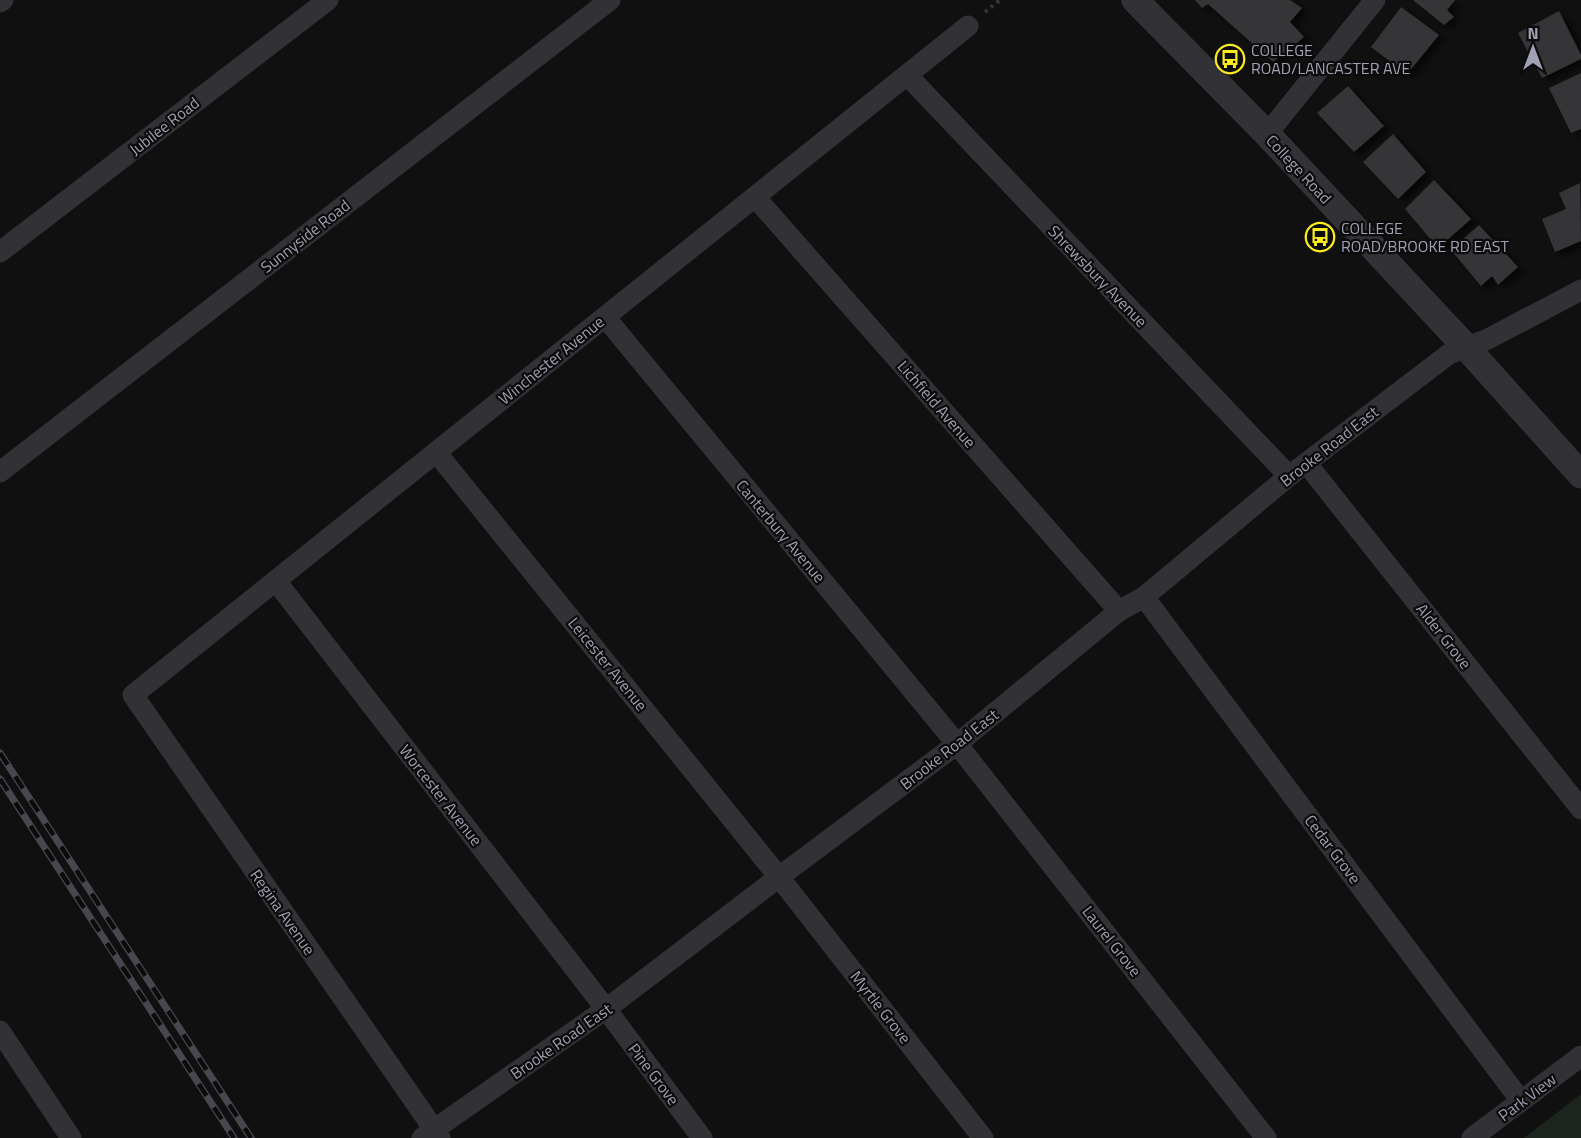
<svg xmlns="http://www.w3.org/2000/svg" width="1581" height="1138" font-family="'Titillium Web',sans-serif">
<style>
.green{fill:#1c241e}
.building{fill:#343539;filter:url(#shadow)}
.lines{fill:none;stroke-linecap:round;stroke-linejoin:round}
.path{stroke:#37373d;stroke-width:4;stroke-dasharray:3 4.5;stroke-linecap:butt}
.minor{stroke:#313136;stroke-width:21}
.tertiary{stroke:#313136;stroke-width:27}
.rail-casing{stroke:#48474f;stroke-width:7}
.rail{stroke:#0b0b0c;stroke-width:4.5;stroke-dasharray:14;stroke-linecap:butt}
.labels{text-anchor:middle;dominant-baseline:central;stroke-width:4.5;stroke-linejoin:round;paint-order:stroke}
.poi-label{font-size:16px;fill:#a0a1b3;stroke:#0b0b0c;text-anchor:start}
.street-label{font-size:16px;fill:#a0a1b3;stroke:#0b0b0c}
</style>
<defs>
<filter id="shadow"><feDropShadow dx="6" dy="4" stdDeviation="3" flood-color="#0009"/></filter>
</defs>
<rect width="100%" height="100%" fill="#101011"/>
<path class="green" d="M1581 1094V1138H1524Z"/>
<g class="building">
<path d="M1195 0H1290L1302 8 1290 22 1304 37 1273 62 1208 4 1202 8Z"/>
<path d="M1413 0H1455L1447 10 1454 17 1444 25Z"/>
<path d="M1401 7 1439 35 1407 74 1371 47Z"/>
<path d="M1559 11 1581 55V59L1542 78 1518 33Z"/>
<path d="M1581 73V129L1571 133 1549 88Z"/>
<path d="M1348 86 1384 126 1354 152 1317 113Z"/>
<path d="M1393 134 1426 172 1398 199 1363 162Z"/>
<path d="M1434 180 1471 219 1438 248 1405 209Z"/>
<path d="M1580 183 1581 241 1555 252 1542 219 1566 209 1559 193Z"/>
<path d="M1479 225 1518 267 1498 285 1492 276 1481 286 1451 250Z"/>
</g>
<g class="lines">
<path class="path" d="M985 12 1000 0"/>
<g class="minor">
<path d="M0 2 3 0"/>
<path d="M907 75 1289 476"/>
<path d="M1267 134 1375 0"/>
<path d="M755 197 1119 611"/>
<path d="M0 252 328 0"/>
<path d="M605 317 957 744 1266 1138"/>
<path d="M436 452 779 877 983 1138"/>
<path d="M1307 464 1581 809"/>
<path d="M0 472 610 0"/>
<path d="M276 581 606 1009 702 1138"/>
<path d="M1144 597 1521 1101"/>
<path d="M0 1031 71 1138"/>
<path d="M422 1138 606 1009 779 877 957 744 1119 611 1144 597 1289 476 1449 354 1488 339 1581 290"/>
<path d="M440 1138 133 695 968 26"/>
<path d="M1472 1138 1581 1056"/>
</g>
<path class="tertiary" d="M1135 0 1267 134 1466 347 1581 475"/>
<g class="rail-casing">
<g id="rail">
<path d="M0 753 251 1138"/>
<path d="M0 779 234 1138"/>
</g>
</g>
<use href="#rail" class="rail"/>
</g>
<defs>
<g id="bus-ring" transform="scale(1.5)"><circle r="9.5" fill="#0b0b0c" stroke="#faeb1f" stroke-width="1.5"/><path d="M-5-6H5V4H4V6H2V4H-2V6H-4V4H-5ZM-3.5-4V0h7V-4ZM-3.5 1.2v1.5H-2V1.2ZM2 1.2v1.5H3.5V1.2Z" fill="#faeb1f"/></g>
</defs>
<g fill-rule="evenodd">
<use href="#bus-ring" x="1230" y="59"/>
<use href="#bus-ring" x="1320" y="237"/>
</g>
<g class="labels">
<g class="poi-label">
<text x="1251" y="50">COLLEGE<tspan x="1251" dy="18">ROAD/LANCASTER AVE</tspan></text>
<text x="1341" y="228">COLLEGE<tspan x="1341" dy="18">ROAD/BROOKE RD EAST</tspan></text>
</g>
<g class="street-label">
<text transform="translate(164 126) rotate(-38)">Jubilee Road</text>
<text transform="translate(1299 169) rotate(47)">College Road</text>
<text transform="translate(305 236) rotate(-38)">Sunnyside Road</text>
<text transform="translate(1098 276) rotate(46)">Shrewsbury Avenue</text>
<text transform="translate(551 360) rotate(-39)">Winchester Avenue</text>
<text transform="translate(937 404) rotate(49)">Lichfield Avenue</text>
<text transform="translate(1329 446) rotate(-38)">Brooke Road East</text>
<text transform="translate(781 531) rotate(50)">Canterbury Avenue</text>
<text transform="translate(1444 636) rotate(52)">Alder Grove</text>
<text transform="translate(608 664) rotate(51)">Leicester Avenue</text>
<text transform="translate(949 749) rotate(-38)">Brooke Road East</text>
<text transform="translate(441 795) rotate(52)">Worcester Avenue</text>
<text transform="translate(1333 849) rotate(53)">Cedar Grove</text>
<text transform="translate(283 912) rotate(55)">Regina Avenue</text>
<text transform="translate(1112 941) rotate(52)">Laurel Grove</text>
<text transform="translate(881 1007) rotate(52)">Myrtle Grove</text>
<text transform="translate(561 1041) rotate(-35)">Brooke Road East</text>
<text transform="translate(654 1074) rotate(53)">Pine Grove</text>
<text transform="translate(1527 1097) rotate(-37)">Park View</text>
</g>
</g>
<g transform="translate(1533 48)" stroke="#0b0b0c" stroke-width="4.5" paint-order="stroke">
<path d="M0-4.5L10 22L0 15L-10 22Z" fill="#a0a1b3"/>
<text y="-9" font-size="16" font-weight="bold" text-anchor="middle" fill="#a0a1b3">N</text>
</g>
</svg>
